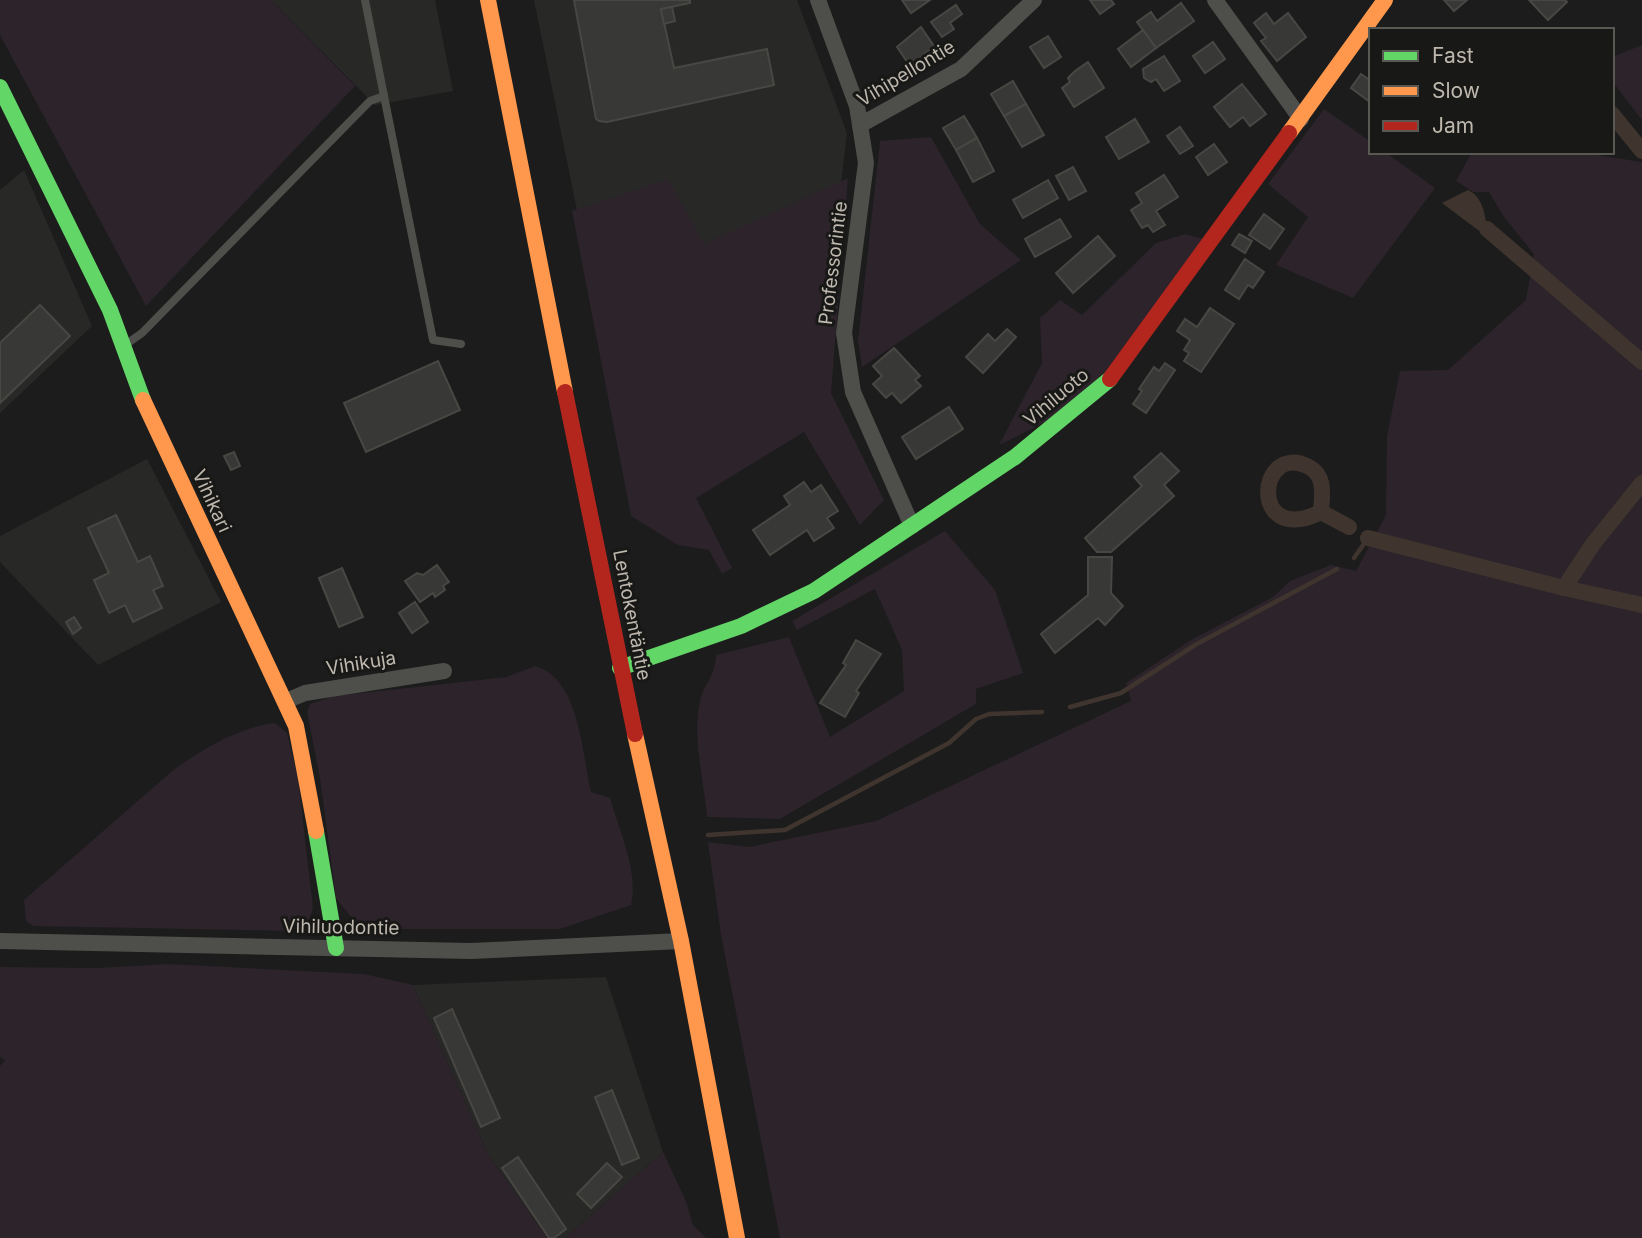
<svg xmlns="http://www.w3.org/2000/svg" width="1642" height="1238" font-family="Inter,sans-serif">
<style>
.built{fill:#282826}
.green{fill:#2c232b}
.water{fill:#3f352e}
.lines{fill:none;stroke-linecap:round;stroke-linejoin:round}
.stream{stroke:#3f352e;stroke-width:4.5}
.canal{stroke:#3f352e;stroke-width:16}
.building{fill:#383837;stroke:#484744;stroke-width:2}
.lane{stroke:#4e4e4a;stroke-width:8}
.street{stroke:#4e4e4a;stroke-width:16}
.fast{stroke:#63d668;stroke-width:16}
.slow{stroke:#ff974d;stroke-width:16}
.jam{stroke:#b3261e;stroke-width:16}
.labels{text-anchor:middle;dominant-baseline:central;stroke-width:6;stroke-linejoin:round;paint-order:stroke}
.street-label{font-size:19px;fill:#bdb7ad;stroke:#181816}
</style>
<rect width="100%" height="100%" fill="#1c1c1c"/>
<g class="built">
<path d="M271 0H435L453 91 375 105Z"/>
<path d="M534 0H797L847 133 837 218 722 290 580 225Z"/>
<path d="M24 170 92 326 0 413V190Z"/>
<path d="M147 459 221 602 98 665 0 562V536Z"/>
<path d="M606 977 663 1152 565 1238H547L489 1156 413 985Z"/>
</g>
<g class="green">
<path d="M0 0H271L355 86 146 306 0 35Z"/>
<path d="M1642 45V120L1612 81V57Z"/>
<path d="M1324 109 1371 142V152H1385L1435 188 1353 298 1276 265 1308 217 1268 184Z"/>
<path d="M931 137 980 224 1021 260 862 367 858 341 880 141Z"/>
<path d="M1472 152H1577L1642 162V1238H780L721 935 708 842 749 847 876 821 1131 701 1126 683 1191 640 1273 597 1290 581 1331 565 1356 571 1386 515 1387 436 1400 371 1448 370 1526 300 1534 254 1504 217 1489 192H1473L1456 181Z"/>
<path d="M848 178 831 393 884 500 860 525 804 432 696 498 732 568 722 574 709 550 678 545 631 516 572 211 668 179 704 244Z"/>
<path d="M1185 234 1203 239 1105 372 1059 415 999 445 1042 363 1040 318 1060 300 1082 315 1156 243Z"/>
<path d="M945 531 995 590 1023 673 976 689V704L780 819 707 817C704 781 692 737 700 701 704 684 715 677 716 655L789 637 830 737 904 691 902 650 875 589 797 630 792 621Z"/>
<path d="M535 666C580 678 582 755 591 792L610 798C619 830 639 871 631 905L560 929H379L355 922 336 898 320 778 307 712 310 704 334 696 507 677Z"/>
<path d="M275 723 287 733 298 778 313 908 309 920 291 931 33 926 26 921 24 900 171 772C200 750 239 727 275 723Z"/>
<path d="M168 964 364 974 413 985 489 1156 547 1238H0V1066L5 1060 0 1057V967L97 968Z"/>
<path d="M663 1152 686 1201 693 1225 706 1238H565Z"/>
</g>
<path class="water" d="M1468 190C1483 197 1485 215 1487 229L1478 230 1442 203Z"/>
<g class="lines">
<g class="stream">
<path d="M1354 558 1368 538"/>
<path d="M1070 707 1121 693 1195 645 1337 569"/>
<path d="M708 835 785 830 949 743 976 719 989 714 1042 712"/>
</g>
<g class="canal">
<path d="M1612 114 1642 151"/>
<path d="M1487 229 1642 362"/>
<path d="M1321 512C1248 548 1257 440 1309 467 1326 476 1322 495 1321 512L1349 527"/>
<path d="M1368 538 1564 588 1642 605"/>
<path d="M1564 588 1593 544 1642 483"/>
</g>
</g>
<g class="building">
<path d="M574 0H690V3L661 9 674 68 767 49 774 85 607 122 599 121 596 119Z"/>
<path d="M902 0H930L911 13Z"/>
<path d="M1090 0H1111L1114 4 1100 14Z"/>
<path d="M1444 0H1467L1454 11Z"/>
<path d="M1529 0H1565L1567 2 1548 20Z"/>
<path d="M1181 3 1194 21 1156 48 1137 22 1151 12 1157 21Z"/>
<path d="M956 5 962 14 950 23 954 29 942 37 931 22Z"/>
<path d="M672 7 675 21 664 24 661 9Z"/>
<path d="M1266 13 1274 24 1288 13 1306 37 1277 61 1261 41 1266 38 1254 23Z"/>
<path d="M921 27 934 46 910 66 897 47Z"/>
<path d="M1143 30 1156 48 1131 67 1118 49Z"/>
<path d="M1048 36 1061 57 1044 68 1030 47Z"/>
<path d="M1213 42 1225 59 1205 73 1193 56Z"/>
<path d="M1164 56 1180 81 1164 91 1156 79 1151 82 1144 78 1143 69Z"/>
<path d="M1088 62 1104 88 1074 107 1062 88 1070 82 1068 78 1075 71Z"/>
<path d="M1361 74 1371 81 1370 102 1351 88Z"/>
<path d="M1013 81 1026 104 1004 116 991 94Z"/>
<path d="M1242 84 1266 114 1250 126 1243 117 1230 127 1214 107Z"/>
<path d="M1026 104 1044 135 1022 147 1004 116Z"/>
<path d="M964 116 977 138 956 150 943 128Z"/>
<path d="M1135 119 1149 142 1119 159 1106 137Z"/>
<path d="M1180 127 1193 146 1180 154 1167 136Z"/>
<path d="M977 138 994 171 973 182 956 150Z"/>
<path d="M1214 144 1227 162 1208 175 1196 157Z"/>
<path d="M1073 167 1086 191 1069 200 1056 176Z"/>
<path d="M1164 175 1178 197 1156 211 1165 225 1153 232 1148 225 1142 228 1131 210 1142 203 1136 193Z"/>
<path d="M1048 180 1058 198 1023 218 1013 200Z"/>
<path d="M1264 214 1284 229 1270 249 1249 235Z"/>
<path d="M1060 219 1071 237 1035 257 1025 239Z"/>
<path d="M1239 234 1252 241 1245 253 1232 245Z"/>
<path d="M1098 236 1115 256 1073 293 1056 273Z"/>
<path d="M1245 259 1264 272 1253 288 1248 285 1239 299 1225 290Z"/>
<path d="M40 305 70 336 0 403V343Z"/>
<path d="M1210 308 1234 324 1201 372 1184 361 1189 353 1184 350 1190 340 1177 331 1185 319 1197 327Z"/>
<path d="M1007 329 1016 337 983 373 966 357 988 334 995 341Z"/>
<path d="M894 348 920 376 915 380 921 386 901 403 892 393 886 398 873 384 882 376 873 366Z"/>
<path d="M438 361 460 410 366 452 344 403Z"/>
<path d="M1165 363 1175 370 1146 413 1133 404 1142 391 1139 389 1154 367 1159 371Z"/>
<path d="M949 407 963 429 916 459 902 437Z"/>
<path d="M234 452 240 466 231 470 224 456Z"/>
<path d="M1161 453 1179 471 1164 485 1174 496 1111 552H1097L1085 538 1142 486 1134 477Z"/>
<path d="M804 482 811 492 821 485 838 511 827 518 834 528 814 541 807 530 770 555 753 530 790 505 784 496Z"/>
<path d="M116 515 138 562 150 556 163 586 153 590 162 608 133 622 125 605 109 613 94 580 109 573 88 528Z"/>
<path d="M1088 557H1112L1111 593 1123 606 1105 625 1098 618 1055 653 1041 634 1088 595Z"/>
<path d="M437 565 449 582 443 586 445 590 435 597 433 593 420 602 405 581 417 573 423 575Z"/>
<path d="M342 568 363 617 339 627 319 578Z"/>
<path d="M415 602 428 622 412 633 399 613Z"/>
<path d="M74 617 81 628 73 634 66 622Z"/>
<path d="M856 640 881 654 856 691 859 693 845 717 820 703 846 665 843 663Z"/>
<path d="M452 1009 500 1118 481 1127 434 1018Z"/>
<path d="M612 1090 639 1158 622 1165 595 1097Z"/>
<path d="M518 1157 566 1229 554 1238H549L502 1168Z"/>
<path d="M607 1163 622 1177 591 1208 577 1194Z"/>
</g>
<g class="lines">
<g class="lane">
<path d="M384 96 433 340 461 344"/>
<path d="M125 345 142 333 370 101 384 96 365 0"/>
</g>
<g class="street">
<path d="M818 0 857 106 866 163 844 333 853 392 912 526"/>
<path d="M1215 0 1301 119"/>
<path d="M860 125 961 69 1034 0"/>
<path d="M286 701 305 693 444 671"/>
<path d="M0 941 471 951 681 941"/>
</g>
<g class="fast">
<path d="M0 87 110 310 143 400"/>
<path d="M620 668 741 626 814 591 1015 457 1110 379"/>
<path d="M316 831 336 948"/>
</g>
<g class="slow">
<path d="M488 0 565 392"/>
<path d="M1289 133 1385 0"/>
<path d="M143 400 296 726 316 831"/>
<path d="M635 734 681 941 737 1238"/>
</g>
<g class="jam">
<path d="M1110 379 1289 133"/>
<path d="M565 392 635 734"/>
</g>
</g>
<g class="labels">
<g class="street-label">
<text transform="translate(906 73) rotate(-31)">Vihipellontie</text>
<text transform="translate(833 263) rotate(-83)">Professorintie</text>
<text transform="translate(1056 397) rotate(-40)">Vihiluoto</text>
<text transform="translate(212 501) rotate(65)">Vihikari</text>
<text transform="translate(632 615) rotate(79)">Lentokentäntie</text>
<text transform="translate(361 663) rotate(-9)">Vihikuja</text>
<text transform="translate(341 927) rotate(1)">Vihiluodontie</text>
</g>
</g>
<rect x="1369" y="28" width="245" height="126" fill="#181816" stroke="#5a5852" stroke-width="2"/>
<rect x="1383" y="51" width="35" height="10" fill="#63d668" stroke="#5a5852" stroke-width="2"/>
<text x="1432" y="63" font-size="21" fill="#bdb7ad">Fast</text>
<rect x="1383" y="86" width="35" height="10" fill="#ff974d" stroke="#5a5852" stroke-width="2"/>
<text x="1432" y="98" font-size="21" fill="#bdb7ad">Slow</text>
<rect x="1383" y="121" width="35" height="10" fill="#b3261e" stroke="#5a5852" stroke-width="2"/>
<text x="1432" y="133" font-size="21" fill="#bdb7ad">Jam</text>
</svg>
